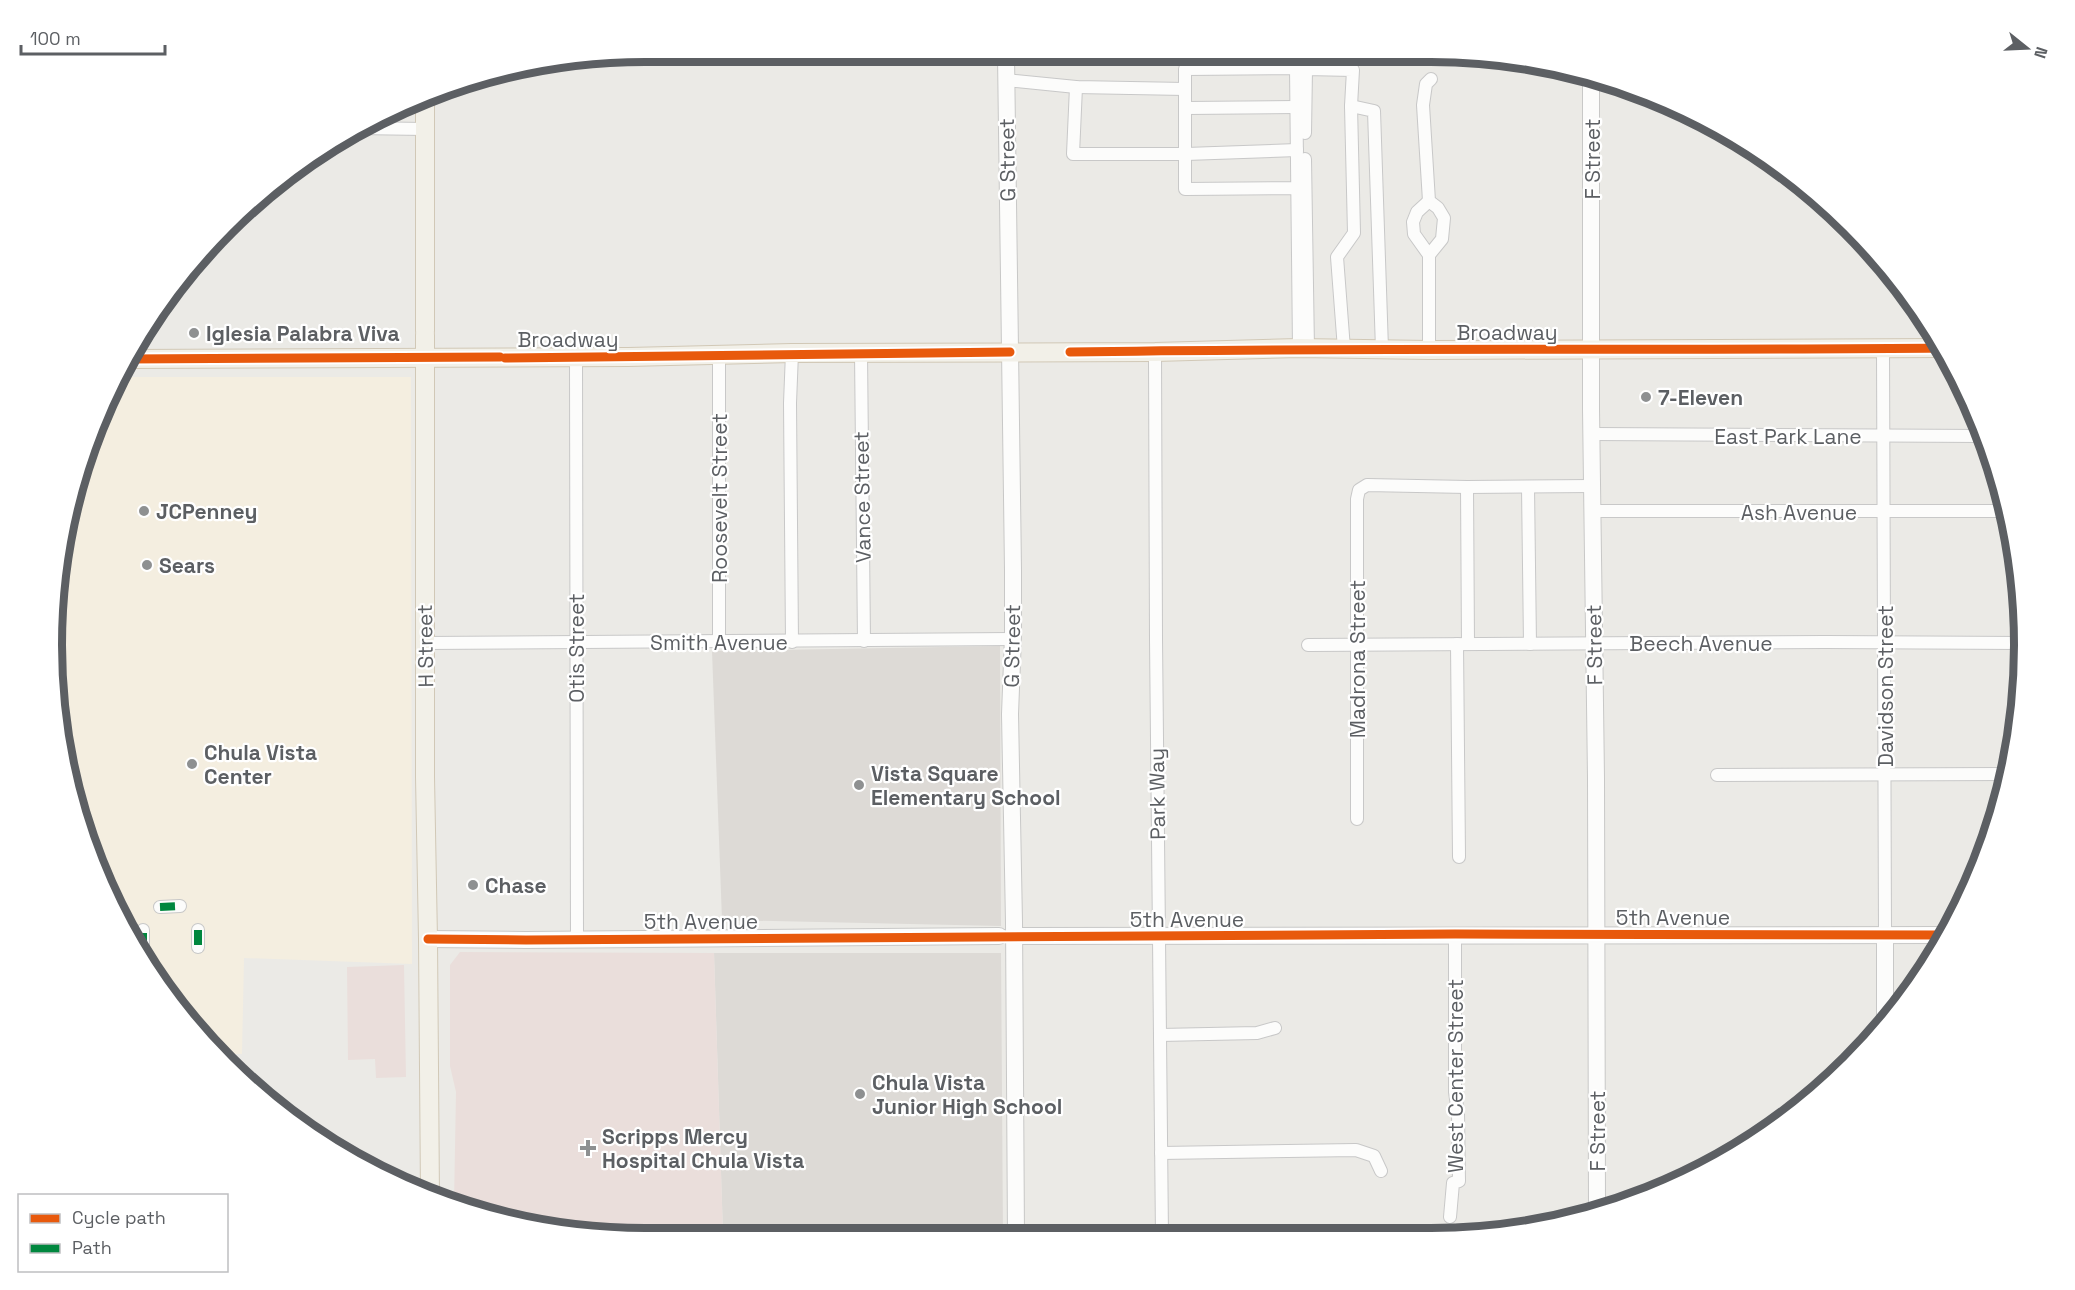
<svg xmlns="http://www.w3.org/2000/svg" width="2075" height="1290" font-family="'Space Grotesk',sans-serif">
<style>
.commercial{fill:#f4eee0}
.education{fill:#dddad6}
.medical{fill:#eadedb}
.lines{fill:none;stroke-linecap:round;stroke-linejoin:round}
.street-casing{stroke:#c8c8c8;stroke-width:14}
.secondary-casing{stroke:#c8c8c7;stroke-width:18}
.primary-casing{stroke:#d1c8b6;stroke-width:20}
.street{stroke:#fcfcfb;stroke-width:12}
.secondary{stroke:#fcfcfb;stroke-width:16}
.primary{stroke:#f2f0e8;stroke-width:18}
.quiet{stroke:#00873e;stroke-width:8;stroke-dasharray:15 8;stroke-linecap:butt}
.cycleway-casing{stroke:#fff;stroke-width:13}
.cycleway{stroke:#e8590c;stroke-width:9}
.poi-dot{fill:#8e9091;stroke:#fff;stroke-width:2}
.labels{text-anchor:middle;dominant-baseline:central;stroke-width:4.5;stroke-linejoin:round;paint-order:stroke}
.street-label{font-size:21px;fill:#5c5f63;stroke:#fff}
.poi-label{font-size:21px;font-weight:bold;fill:#5c5f63;stroke:#fff;text-anchor:start}
.rim{fill:none;stroke:#5c5f63;stroke-width:8}
</style>
<rect width="100%" height="100%" fill="#ebeae6"/>
<path class="commercial" d="M116 377H411L412 964 244 958 242 1054H216L151 975 82 836 56 723 51 645 56 567 82 454Z"/>
<g class="education">
<path d="M1000 646 1001 926 722 920 712 651Z"/>
<path d="M714 953H1001L1003 1236 723 1235Z"/>
</g>
<g class="medical">
<path d="M460 952 714 953 723 1235 568 1234 454 1203 456 1092 450 1066V965Z"/>
<path d="M404 965 406 1077 376 1078 375 1059 348 1060 347 967Z"/>
</g>
<g class="lines">
<g class="street-casing">
<g id="street">
<path d="M1006 80 1076 87 1185 89"/>
<path d="M1076 87 1073 154H1186L1297 150"/>
<path d="M1351 106 1374 111 1382 349"/>
<path d="M1186 108 1296 107"/>
<path d="M356 128 425 129"/>
<path d="M1305 133 1306 69 1353 70 1351 106 1354 233 1337 257 1344 349"/>
<path d="M1305 159 1308 349"/>
<path d="M1296 188 1185 189V69L1296 68 1299 348"/>
<path d="M1429 255 1442 239 1444 218 1438 208 1429 201 1423 105 1426 84 1431 79"/>
<path d="M1883 349 1885 935"/>
<path d="M1429 350V255L1414 234 1413 222 1417 212 1429 201"/>
<path d="M1155 352 1156 639 1162 1236"/>
<path d="M861 353 864 641"/>
<path d="M719 354V641"/>
<path d="M576 357 577 939"/>
<path d="M1593 434 1984 436"/>
<path d="M1467 487 1468 644"/>
<path d="M1528 487 1530 644"/>
<path d="M1593 511H2006"/>
<path d="M792 642 790 403 792 353"/>
<path d="M425 643 1013 639"/>
<path d="M1457 644 1459 857"/>
<path d="M1308 645 1825 642 2021 643"/>
<path d="M1717 775 2008 774"/>
<path d="M1357 819V499L1359 490 1367 485 1467 487 1592 486"/>
<path d="M160 907 180 906"/>
<path d="M198 930V947"/>
<path d="M143 948V930"/>
<path d="M1160 1035 1257 1033 1275 1028"/>
<path d="M1161 1153 1356 1150 1374 1156 1381 1171"/>
<path d="M1450 1217 1453 1183 1459 1181 1458 1113 1455 1092V934"/>
</g>
</g>
<g class="secondary-casing">
<g id="secondary">
<path d="M1006 56 1013 570V636L1010 714 1014 922 1016 1236"/>
<path d="M1591 79V409L1596 778 1597 1212"/>
<path d="M1014 936 1946 935"/>
<path d="M428 939 526 940 999 936"/>
<path d="M1885 1024V935"/>
</g>
</g>
<g class="primary-casing">
<g id="primary">
<path d="M425 95V331"/>
<path d="M425 335V777L428 939 430 1197"/>
<path d="M127 359 628 357 792 353 1155 352 1299 348 1429 350 1945 348"/>
</g>
</g>
<use href="#street" class="street"/>
<use href="#secondary" class="secondary"/>
<use href="#primary" class="primary"/>
<g class="quiet">
<path d="M160 907 180 906"/>
<path d="M198 930V947"/>
<path d="M143 948V930"/>
</g>
<g class="cycleway-casing">
<g id="cycleway">
<path d="M1070 352C1362 347 1653 351 1945 348"/>
<path d="M505 358 1010 352"/>
<path d="M127 359 500 357"/>
<path d="M428 939 526 940 1455 934 1946 935"/>
</g>
</g>
<use href="#cycleway" class="cycleway"/>
</g>
<g class="poi-dot">
<circle cx="194" cy="333" r="6"/>
<circle cx="1646" cy="397" r="6"/>
<circle cx="144" cy="511" r="6"/>
<circle cx="147" cy="565" r="6"/>
<circle cx="192" cy="764" r="6"/>
<circle cx="859" cy="785" r="6"/>
<circle cx="473" cy="885" r="6"/>
<circle cx="860" cy="1094" r="6"/>
<path d="M585 1139h6v6h6v6h-6v6h-6v-6h-6v-6h6z"/>
</g>
<g class="labels">
<g class="street-label">
<text transform="translate(1592 159) rotate(-90)">F Street</text>
<text transform="translate(1007 160) rotate(-91)">G Street</text>
<text x="1507" y="332">Broadway</text>
<text x="568" y="339">Broadway</text>
<text x="1788" y="436">East Park Lane</text>
<text transform="translate(862 497) rotate(-91)">Vance Street</text>
<text transform="translate(719 498) rotate(-90)">Roosevelt Street</text>
<text x="1799" y="512">Ash Avenue</text>
<text x="719" y="642">Smith Avenue</text>
<text x="1701" y="643">Beech Avenue</text>
<text transform="translate(1594 645) rotate(-91)">F Street</text>
<text transform="translate(425 646) rotate(-91)">H Street</text>
<text transform="translate(1012 646) rotate(-89)">G Street</text>
<text transform="translate(576 648) rotate(-90)">Otis Street</text>
<text transform="translate(1357 659) rotate(-90)">Madrona Street</text>
<text transform="translate(1885 686) rotate(-90)">Davidson Street</text>
<text transform="translate(1157 794) rotate(-91)">Park Way</text>
<text x="1673" y="917">5th Avenue</text>
<text x="1187" y="919">5th Avenue</text>
<text x="701" y="921">5th Avenue</text>
<text transform="translate(1455 1076) rotate(-90)">West Center Street</text>
<text transform="translate(1597 1131) rotate(-90)">F Street</text>
</g>
<g class="poi-label">
<text x="206" y="333">Iglesia Palabra Viva</text>
<text x="1658" y="397">7-Eleven</text>
<text x="156" y="511">JCPenney</text>
<text x="159" y="565">Sears</text>
<text x="204" y="752">Chula Vista<tspan x="204" dy="24">Center</tspan></text>
<text x="871" y="773">Vista Square<tspan x="871" dy="24">Elementary School</tspan></text>
<text x="485" y="885">Chase</text>
<text x="872" y="1082">Chula Vista<tspan x="872" dy="24">Junior High School</tspan></text>
<text x="602" y="1136">Scripps Mercy<tspan x="602" dy="24">Hospital Chula Vista</tspan></text>
</g>
</g>
<path d="M0 0H2075V1290H0ZM645 62H1431A583 583 0 0 1 2014 645V645A583 583 0 0 1 1431 1228H645A583 583 0 0 1 62 645V645A583 583 0 0 1 645 62Z" fill="#fff" fill-rule="evenodd"/>
<path class="rim" d="M645 62H1431A583 583 0 0 1 2014 645V645A583 583 0 0 1 1431 1228H645A583 583 0 0 1 62 645V645A583 583 0 0 1 645 62Z"/>
<rect x="18" y="1194" width="210" height="78" fill="#ffffff" stroke="#bebfc1" stroke-width="1.5"/>
<rect x="30" y="1214" width="30" height="9" fill="#e8590c" stroke="#bebfc1" stroke-width="1.5"/>
<text x="72" y="1224" font-size="18" fill="#5c5f63">Cycle path</text>
<rect x="30" y="1244" width="30" height="9" fill="#00873e" stroke="#bebfc1" stroke-width="1.5"/>
<text x="72" y="1254" font-size="18" fill="#5c5f63">Path</text>
<g transform="translate(2027 48) rotate(108)" stroke="#ffffff" stroke-width="4.5" paint-order="stroke">
<path d="M0-4.5L10 22L0 15L-10 22Z" fill="#5c5f63"/>
<text y="-9" font-size="16" font-weight="bold" text-anchor="middle" fill="#5c5f63">N</text>
</g>
<path d="M21 45v9h144v-9" fill="none" stroke="#5c5f63" stroke-width="3"/>
<text x="30" y="45" font-size="18" fill="#5c5f63" stroke="#ffffff" stroke-width="4.5" paint-order="stroke">100 m</text>
</svg>
